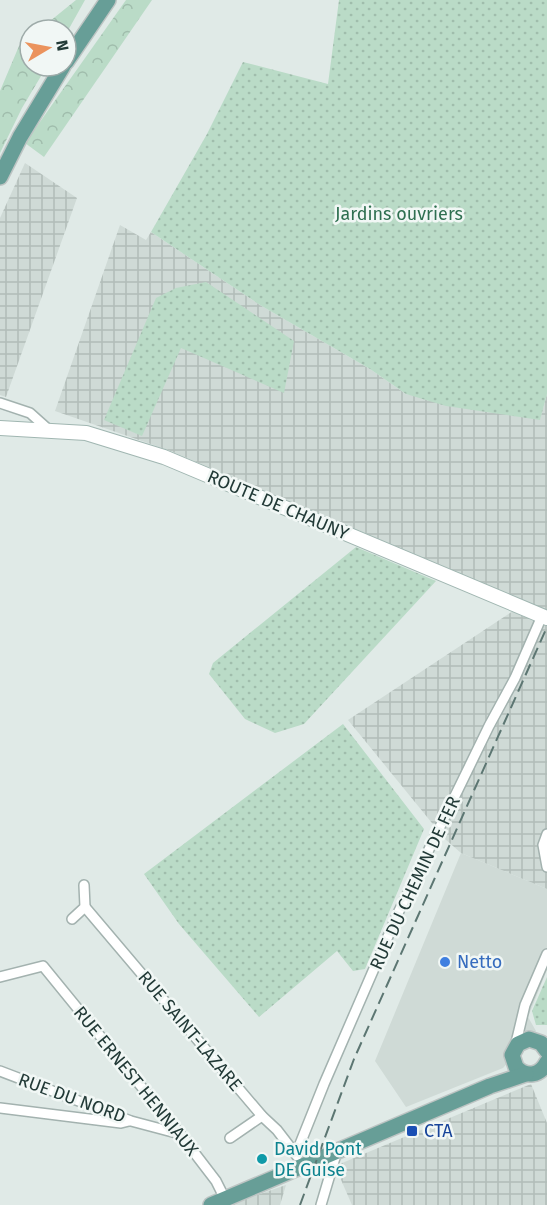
<svg xmlns="http://www.w3.org/2000/svg" width="547" height="1205" font-family="'Fira Sans',sans-serif">
<style>
.built{fill:#cfdad6}
.industrial{fill:url(#industrial-grid)}
.green{fill:url(#green-dots)}
.forest{fill:url(#forest-crowns)}
.lines{fill:none;stroke-linecap:round;stroke-linejoin:round}
.street-casing{stroke:#a3b2af;stroke-width:12}
.secondary-casing{stroke:#a0b6b1;stroke-width:16}
.primary-casing{stroke:#bdc4c3;stroke-width:18}
.street{stroke:#fff;stroke-width:9}
.secondary{stroke:#fff;stroke-width:14}
.primary{stroke:#679e97;stroke-width:15}
.rail{stroke:#5c7672;stroke-width:2;stroke-dasharray:12 6;stroke-linecap:butt}
.shop-dot{fill:#3f7fe0;stroke:#f1f7f5;stroke-width:2}
.transit-dot{fill:#1a4fb4;stroke:#f1f7f5;stroke-width:2}
.culture-dot{fill:#0f9aa8;stroke:#f1f7f5;stroke-width:2}
.labels{text-anchor:middle;dominant-baseline:central;stroke-width:5;stroke-linejoin:round;paint-order:stroke}
.park-label{font-size:18px;fill:#2e6f50;stroke:#f1f7f5}
.street-label{font-size:18px;fill:#223a37;stroke:#f1f7f5}
.shop-label{font-size:18px;fill:#366cbe;stroke:#f1f7f5;text-anchor:start}
.transit-label{font-size:18px;fill:#164399;stroke:#f1f7f5;text-anchor:start}
.culture-label{font-size:18px;fill:#0d838f;stroke:#f1f7f5;text-anchor:start}
</style>
<defs>
<pattern id="industrial-grid" width="8" height="8" patternUnits="userSpaceOnUse" patternTransform="scale(1.5)"><rect width="8" height="8" fill="#cfdad6"/><path d="M0 4h8M4 0v8" fill="none" stroke="#b1bcb8"/></pattern>
<pattern id="green-dots" width="8" height="8" patternUnits="userSpaceOnUse" patternTransform="scale(1.5)"><rect width="8" height="8" fill="#badbc7"/><path d="M2 2h.1M6 6h.1" fill="none" stroke="#a0bdac" stroke-width="1.8" stroke-linecap="round"/></pattern>
<pattern id="forest-crowns" width="20" height="18" patternUnits="userSpaceOnUse" patternTransform="scale(1.5)"><rect width="20" height="18" fill="#badbc7"/><path d="M2 6a3 3 0 1 1 6 0M12 15a3 3 0 1 1 6 0" fill="none" stroke="#a0bdac"/></pattern>
</defs>
<rect width="100%" height="100%" fill="#e0eae7"/>
<path class="built" d="M461 853 547 889V970L528 1017 536 1031 503 1068 406 1107 375 1061Z"/>
<g class="industrial">
<path d="M25 163 77 198 6 397 0 395V218Z"/>
<path d="M120 225 146 240 151 232 260 305 370 369 406 394 540 419 547 394V614L457 572 168 450 55 411Z"/>
<path d="M513 611 547 625V889L461 853 445 839 348 720Z"/>
<path d="M531 1084 547 1123V1205H352L335 1166Z"/>
<path d="M286 1185 280 1205H228Z"/>
</g>
<g class="green">
<path d="M339 0H547V394L540 420 446 406 406 394 370 369 260 305 151 232 207 134 243 62 328 84Z"/>
<path d="M206 282 294 341 284 393 181 348 142 436 104 420 156 298 176 288Z"/>
<path d="M356 547 436 581 304 724 275 733 245 719 209 674 213 663Z"/>
<path d="M343 724 424 829 365 969 353 971 337 951 259 1017 179 924 144 874Z"/>
<path d="M547 977V1025H536L532 1011Z"/>
</g>
<g class="forest">
<path d="M76 0H85L66 34V30H39Z"/>
<path d="M126 0H152L44 157 25 143Z"/>
<path d="M30 37V66H47L22 108 0 153V91L19 46Z"/>
</g>
<g class="lines">
<g class="street-casing">
<g id="street">
<path d="M0 403 30 413 49 430"/>
<path d="M547 834 543 845 547 867"/>
<path d="M85 907 262 1116 277 1130 297 1156"/>
<path d="M72 919 85 907 84 885"/>
<path d="M0 977 43 966 180 1134 216 1181 225 1199"/>
<path d="M515 1047 525 1005 547 954"/>
<path d="M0 1071 131 1121 180 1134"/>
<path d="M0 1108 121 1123 129 1121"/>
<path d="M230 1138 262 1116"/>
<path d="M296 1154 324 1084 399 911 489 726 515 678 542 616"/>
<path d="M321 1205 337 1151"/>
</g>
</g>
<g class="secondary-casing">
<path id="secondary" d="M0 428 86 433 164 457 547 618"/>
</g>
<g class="primary-casing">
<g id="primary">
<path d="M66 62 108 0"/>
<path d="M0 177 20 137 63 66"/>
<path d="M547 1051 541 1043 529 1039 518 1044 512 1055 516 1067C526 1078 540 1076 547 1062"/>
<path d="M211 1205 490 1086 526 1074"/>
</g>
</g>
<use href="#street" class="street"/>
<use href="#secondary" class="secondary"/>
<use href="#primary" class="primary"/>
<path class="rail" d="M300 1205 354 1059 547 627"/>
</g>
<circle class="shop-dot" cx="445" cy="962" r="6"/>
<rect class="transit-dot" x="406" y="1125" width="12" height="12" rx="3"/>
<circle class="culture-dot" cx="262" cy="1159" r="6"/>
<g class="labels">
<g class="park-label">
<text x="399" y="214">Jardins ouvriers</text>
</g>
<g class="street-label">
<text transform="translate(278 505) rotate(23)">ROUTE DE CHAUNY</text>
<text transform="translate(415 883) rotate(-65)">RUE DU CHEMIN DE FER</text>
<text transform="translate(190 1031) rotate(50)">RUE SAINT-LAZARE</text>
<text transform="translate(136 1081) rotate(51)">RUE ERNEST HENNIAUX</text>
<text transform="translate(72 1098) rotate(20)">RUE DU NORD</text>
</g>
<g class="shop-label">
<text x="457" y="962">Netto</text>
</g>
<g class="transit-label">
<text x="424" y="1131">CTA</text>
</g>
<g class="culture-label">
<text x="274" y="1149">David Pont<tspan x="274" dy="21">DE Guise</tspan></text>
</g>
</g>
<g transform="translate(48 48) rotate(80)"><circle r="28" fill="#f1f7f5" stroke="#9eaba9" stroke-width="1.5"/>
<path d="M0-4.5L10 22L0 15L-10 22Z" fill="#eb935d"/>
<text y="-9" font-size="16" font-weight="bold" text-anchor="middle" fill="#223a37">N</text>
</g>
</svg>
